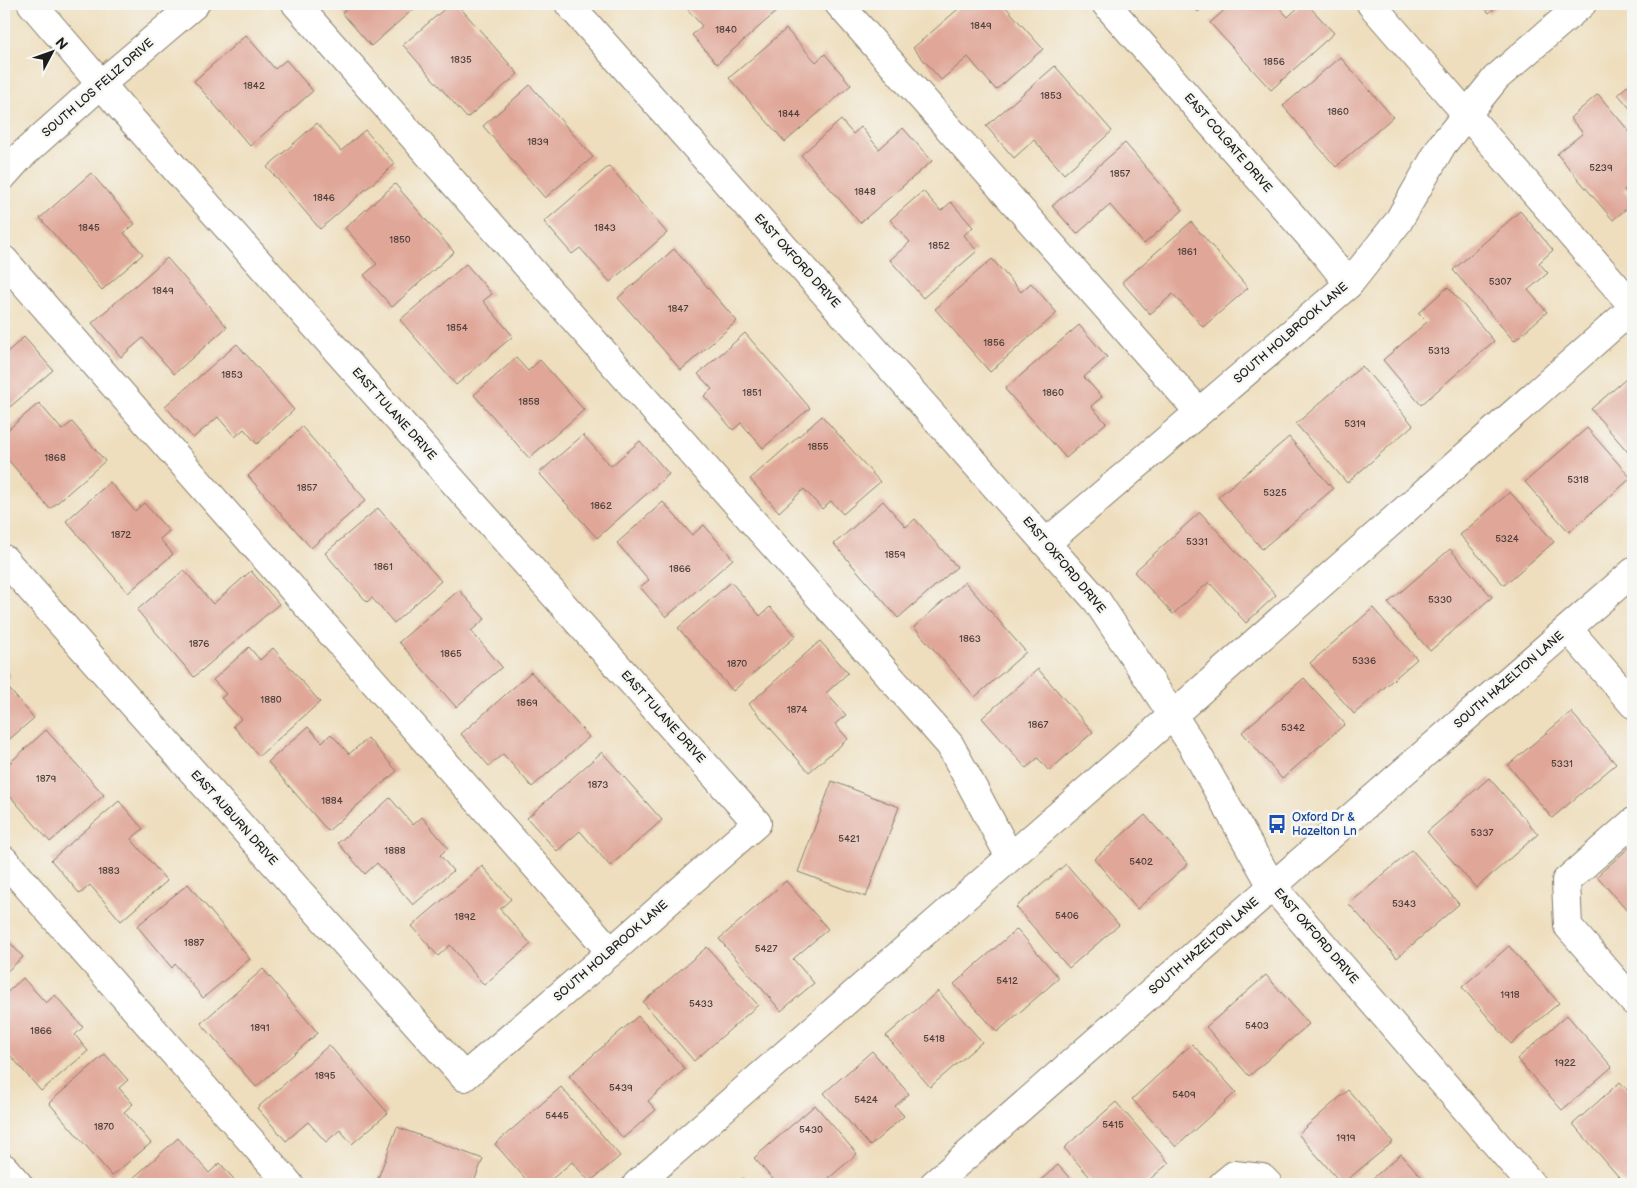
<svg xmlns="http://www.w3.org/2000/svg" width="1637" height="1188" font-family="'Balsamiq Sans',sans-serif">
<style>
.building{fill:#e0a799}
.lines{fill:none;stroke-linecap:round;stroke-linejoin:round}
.minor-casing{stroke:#857d6c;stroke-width:30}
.minor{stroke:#fff;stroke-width:28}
.labels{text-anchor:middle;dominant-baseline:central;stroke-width:5;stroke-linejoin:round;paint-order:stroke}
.number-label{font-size:10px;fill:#4d3f3b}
.street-label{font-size:12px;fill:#1c1c1c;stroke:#f6f6f2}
.transit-label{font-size:12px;fill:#164399;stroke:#f6f6f2;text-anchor:start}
</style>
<rect width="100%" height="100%" fill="#f6f6f2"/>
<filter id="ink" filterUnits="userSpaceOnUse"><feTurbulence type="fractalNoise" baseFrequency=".02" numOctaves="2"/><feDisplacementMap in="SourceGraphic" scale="10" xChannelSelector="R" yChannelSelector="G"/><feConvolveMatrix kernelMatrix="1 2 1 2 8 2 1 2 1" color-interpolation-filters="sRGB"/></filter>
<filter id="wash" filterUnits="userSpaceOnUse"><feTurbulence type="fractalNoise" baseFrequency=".0096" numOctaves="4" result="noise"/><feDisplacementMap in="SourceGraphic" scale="20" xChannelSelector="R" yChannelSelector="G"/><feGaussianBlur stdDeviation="1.12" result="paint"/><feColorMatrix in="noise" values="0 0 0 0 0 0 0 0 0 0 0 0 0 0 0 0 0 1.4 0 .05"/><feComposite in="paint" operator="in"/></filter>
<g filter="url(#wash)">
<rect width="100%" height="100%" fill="#eedebd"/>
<g id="blocks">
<g class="building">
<path d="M353 4H419L371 46 342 13Z"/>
<path d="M450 4H457L518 74 467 118 403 45Z"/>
<path d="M683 4H785L717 64 692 35 702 26Z"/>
<path d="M964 4H1003L1043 49 996 90 968 57 941 80 913 48Z"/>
<path d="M1191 4H1207L1198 12Z"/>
<path d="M1231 4H1276L1288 17 1302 4H1307L1334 33 1271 90 1210 23Z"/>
<path d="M1481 4H1499L1489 13Z"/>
<path d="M786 29 816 62 825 54 851 85 785 142 729 78Z"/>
<path d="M246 35 275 69 286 60 313 91 250 146 194 81Z"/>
<path d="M1340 57 1393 117 1336 167 1283 106Z"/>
<path d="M1055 66 1112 131 1064 174 1034 140 1014 158 986 126Z"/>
<path d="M1633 81V112L1618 94Z"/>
<path d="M530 85 593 157 545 198 483 126Z"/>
<path d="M4 87 10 94 4 100Z"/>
<path d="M1598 94 1633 136V182L1624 190 1633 203 1613 220 1557 154 1583 133 1570 118Z"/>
<path d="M841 120 853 134 861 127 879 149 903 128 932 161 860 223 801 155Z"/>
<path d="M317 123 341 151 365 130 395 164 320 229 267 167Z"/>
<path d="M1125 143 1183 210 1144 244 1110 205 1077 234 1052 206Z"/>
<path d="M609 166 667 233 610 282 580 248 572 254 544 222Z"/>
<path d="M91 173 135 224 124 233 143 254 102 290 40 218Z"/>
<path d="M395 184 454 252 392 307 364 275 377 264 345 228Z"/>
<path d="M923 191 941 211 951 202 973 227 964 235 977 251 923 298 890 260 910 242 890 220Z"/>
<path d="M1520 211 1553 250 1539 263 1548 273 1528 290 1547 312 1514 341 1453 270Z"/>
<path d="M1191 222 1248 288 1203 327 1173 294 1150 314 1122 282Z"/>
<path d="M674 249 737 321 681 370 618 298Z"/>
<path d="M167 258 227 327 174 374 143 338 121 357 92 323Z"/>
<path d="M992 259 1021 292 1031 283 1057 313 990 372 935 309Z"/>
<path d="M466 264 492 294 483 301 513 336 456 385 400 320Z"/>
<path d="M1448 287 1494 341 1421 405 1383 360 1427 322 1418 313Z"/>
<path d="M1079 325 1107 357 1084 377 1102 397 1091 406 1106 423 1066 458 1005 389Z"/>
<path d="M745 333 810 408 763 448 741 423 733 430 704 396 712 389 698 374Z"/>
<path d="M24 337 53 370 4 412V355Z"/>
<path d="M237 344 294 410 257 444 244 429 235 437 218 417 193 438 165 406Z"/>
<path d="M516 358 528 371 540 360 584 410 529 458 474 395Z"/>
<path d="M1362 366 1413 425 1347 483 1296 424Z"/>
<path d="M1633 373V458L1591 409Z"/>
<path d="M39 403 62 430 72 422 105 461 50 509 4 455V433Z"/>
<path d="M822 416 880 482 843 514 831 501 822 509 804 489 779 512 750 479Z"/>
<path d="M302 427 366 500 311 548 248 476Z"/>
<path d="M1587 428 1631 478 1569 532 1525 482Z"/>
<path d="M583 435 611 466 640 441 669 474 597 538 539 473Z"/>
<path d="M1289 437 1333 489 1262 549 1218 497Z"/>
<path d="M110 482 135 511 144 503 169 531 160 539 173 554 128 593 66 521Z"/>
<path d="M1510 492 1554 542 1504 585 1460 535Z"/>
<path d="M883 501 906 527 915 519 957 567 898 618 834 544Z"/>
<path d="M663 502 692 535 704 525 733 559 666 617 640 587 649 580 617 543Z"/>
<path d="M378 508 441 581 394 623 372 598 367 602 325 553Z"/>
<path d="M1200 512 1276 595 1246 623 1209 582 1173 614 1134 572Z"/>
<path d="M1450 549 1492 597 1430 651 1388 603Z"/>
<path d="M184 570 213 604 251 571 279 604 194 677 137 610Z"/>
<path d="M731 582 760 616 770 607 796 636 733 691 678 628Z"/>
<path d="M965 582 1026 652 975 697 914 627Z"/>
<path d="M459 590 485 619 471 631 502 667 456 707 399 642Z"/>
<path d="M1373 608 1417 659 1354 714 1310 663Z"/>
<path d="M820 641 848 673 826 693 846 715 835 724 848 739 809 772 749 704Z"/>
<path d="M249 647 260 660 273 648 320 702 259 756 233 726 241 719 221 698 226 694 213 680Z"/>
<path d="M4 669 11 677 4 683 34 718 4 744Z"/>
<path d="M1038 669 1093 732 1049 771 1038 758 1026 768 982 718Z"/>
<path d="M531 672 589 737 532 787 503 754 489 766 461 734Z"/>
<path d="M1304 678 1345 724 1282 779 1242 732Z"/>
<path d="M1571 712 1616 764 1552 818 1508 765Z"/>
<path d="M308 727 322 742 331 734 349 754 368 738 397 771 328 831 268 762Z"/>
<path d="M46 730 104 795 50 842 4 789V768Z"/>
<path d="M602 752 662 820 610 866 580 831 557 851 527 818Z"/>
<path d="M1489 778 1538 834 1476 888 1427 832Z"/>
<path d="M832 781 899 807 866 897 798 872Z"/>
<path d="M390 798 413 825 422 817 448 848 440 855 453 871 413 905 377 863 365 874 338 843Z"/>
<path d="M119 801 143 829 131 839 167 881 121 921 90 885 80 894 51 860Z"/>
<path d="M1145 815 1188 864 1137 909 1094 859Z"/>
<path d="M1633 844V918L1597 876Z"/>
<path d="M1412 850 1459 904 1397 958 1349 904Z"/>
<path d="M1066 864 1119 925 1069 968 1016 907Z"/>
<path d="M482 866 511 899 500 909 531 944 484 985 450 945 438 956 412 926Z"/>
<path d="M786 881 828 929 793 959 814 983 781 1011 719 939Z"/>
<path d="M188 884 250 959 203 998 175 964 172 968 137 926Z"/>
<path d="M1017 929 1059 978 997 1032 954 984Z"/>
<path d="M4 936 23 957 4 974Z"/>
<path d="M1509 946 1559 1003 1511 1044 1462 987Z"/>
<path d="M707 947 758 1005 694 1061 643 1002Z"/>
<path d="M263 969 318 1033 256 1087 201 1023Z"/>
<path d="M1266 975 1309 1024 1249 1076 1206 1027Z"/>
<path d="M23 978 46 1003 55 995 83 1027 75 1035 88 1051 41 1091 4 1048V995Z"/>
<path d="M938 991 982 1042 930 1087 886 1036Z"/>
<path d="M1567 1015 1612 1067 1562 1110 1517 1059Z"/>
<path d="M638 1016 685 1069 648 1101 656 1110 623 1138 569 1076Z"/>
<path d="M1192 1044 1236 1092 1176 1147 1132 1099Z"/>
<path d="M329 1045 388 1113 352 1144 340 1130 326 1142 308 1122 286 1141 257 1108Z"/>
<path d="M872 1051 909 1094 895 1106 904 1116 870 1146 824 1093Z"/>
<path d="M105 1054 128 1080 119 1088 133 1104 124 1112 151 1143 112 1176 49 1103Z"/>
<path d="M1620 1082 1633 1097V1177L1625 1184 1573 1124Z"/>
<path d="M561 1087 620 1156 590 1182 572 1162 546 1184H530L495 1144Z"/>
<path d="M1348 1090 1393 1142 1342 1184 1298 1134Z"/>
<path d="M1116 1102 1169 1163 1144 1184H1096L1064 1148Z"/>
<path d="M815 1105 857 1154 822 1184H777L754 1158Z"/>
<path d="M397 1127 483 1159 473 1184H376Z"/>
<path d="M178 1138 209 1173 220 1163 238 1184H135L131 1180Z"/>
<path d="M1401 1154 1428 1184H1366Z"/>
<path d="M1058 1165 1075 1184H1036Z"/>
<path d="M713 1178 718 1184H705Z"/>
<path d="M743 1178 749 1184H736Z"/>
</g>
</g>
</g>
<g filter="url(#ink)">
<use href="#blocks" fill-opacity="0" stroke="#857d6c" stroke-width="1"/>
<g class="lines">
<g class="minor-casing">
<g id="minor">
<path d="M296 4 950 745 1010 857"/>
<path d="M569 4 1097 601 1191 743 1272 886 1531 1184"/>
<path d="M839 4 1199 412"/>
<path d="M1106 4 1322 250 1349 284"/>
<path d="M1371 4 1633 306"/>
<path d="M4 175 21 156 101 84 195 4"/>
<path d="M4 260 611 952"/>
<path d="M1046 543 1349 284 1398 222 1442 145 1496 78 1582 4"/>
<path d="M4 559 464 1077 611 952 757 823 124 111 32 4"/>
<path d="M1568 629 1633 704"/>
<path d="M1633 822 1566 881 1568 926 1633 1001"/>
<path d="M4 860 289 1184"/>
<path d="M4 1168 18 1184"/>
<path d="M637 1184 1173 715 1633 308"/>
<path d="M934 1184 1299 863 1633 572"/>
<path d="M1223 1184 1234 1175 1262 1178 1268 1184"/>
</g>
</g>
<use href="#minor" class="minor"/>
</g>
</g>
<defs>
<g id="bus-bare" transform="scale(1.5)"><path d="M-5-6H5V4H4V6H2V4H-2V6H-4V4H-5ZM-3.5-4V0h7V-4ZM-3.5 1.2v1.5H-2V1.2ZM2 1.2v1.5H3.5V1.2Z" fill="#1a4fb4" stroke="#f6f6f2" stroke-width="2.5" paint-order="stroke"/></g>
</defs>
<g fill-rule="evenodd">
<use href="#bus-bare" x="1277" y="824"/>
</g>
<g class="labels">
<g class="number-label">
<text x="981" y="26">1849</text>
<text x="726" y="30">1840</text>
<text x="461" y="60">1835</text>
<text x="1274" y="62">1856</text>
<text x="254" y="86">1842</text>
<text x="1051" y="96">1853</text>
<text x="1338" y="112">1860</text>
<text x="789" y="114">1844</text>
<text x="538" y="142">1839</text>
<text x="1601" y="168">5239</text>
<text x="1120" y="174">1857</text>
<text x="865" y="192">1848</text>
<text x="324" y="198">1846</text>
<text x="89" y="228">1845</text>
<text x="605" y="228">1843</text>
<text x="400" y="240">1850</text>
<text x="939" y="246">1852</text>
<text x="1187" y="252">1861</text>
<text x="1500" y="282">5307</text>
<text x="163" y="291">1849</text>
<text x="678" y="309">1847</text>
<text x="457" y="328">1854</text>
<text x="994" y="343">1856</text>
<text x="1439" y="351">5313</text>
<text x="232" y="375">1853</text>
<text x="752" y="393">1851</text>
<text x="1053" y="393">1860</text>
<text x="529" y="402">1858</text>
<text x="1355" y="424">5319</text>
<text x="818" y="447">1855</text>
<text x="55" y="458">1868</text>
<text x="1578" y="480">5318</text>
<text x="307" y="488">1857</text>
<text x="1275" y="493">5325</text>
<text x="601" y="506">1862</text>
<text x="121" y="535">1872</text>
<text x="1507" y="539">5324</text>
<text x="1197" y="542">5331</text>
<text x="895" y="555">1859</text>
<text x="383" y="567">1861</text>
<text x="680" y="569">1866</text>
<text x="1440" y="600">5330</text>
<text x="970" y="639">1863</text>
<text x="199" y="644">1876</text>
<text x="451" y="654">1865</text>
<text x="1364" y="661">5336</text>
<text x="737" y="664">1870</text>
<text x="271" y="700">1880</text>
<text x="527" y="703">1869</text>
<text x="797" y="710">1874</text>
<text x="1038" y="725">1867</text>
<text x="1293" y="728">5342</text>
<text x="1562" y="764">5331</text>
<text x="46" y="779">1879</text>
<text x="598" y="785">1873</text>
<text x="332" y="801">1884</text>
<text x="1482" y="833">5337</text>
<text x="849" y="839">5421</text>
<text x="395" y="851">1888</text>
<text x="1141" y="862">5402</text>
<text x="109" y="871">1883</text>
<text x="1404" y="904">5343</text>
<text x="1067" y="916">5406</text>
<text x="465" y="917">1892</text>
<text x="194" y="943">1887</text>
<text x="766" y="949">5427</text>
<text x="1007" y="981">5412</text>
<text x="1510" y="995">1918</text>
<text x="701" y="1004">5433</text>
<text x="1257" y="1026">5403</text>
<text x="260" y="1028">1891</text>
<text x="41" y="1031">1866</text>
<text x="934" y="1039">5418</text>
<text x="1565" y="1063">1922</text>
<text x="325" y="1076">1895</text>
<text x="621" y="1088">5439</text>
<text x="1184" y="1095">5409</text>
<text x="866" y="1100">5424</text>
<text x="557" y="1116">5445</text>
<text x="1113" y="1125">5415</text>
<text x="104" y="1127">1870</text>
<text x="811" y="1130">5430</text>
<text x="1346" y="1138">1919</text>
</g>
<g class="street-label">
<text transform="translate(98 88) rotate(-41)">SOUTH LOS FELIZ DRIVE</text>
<text transform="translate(1228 143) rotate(49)">EAST COLGATE DRIVE</text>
<text transform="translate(797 261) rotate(48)">EAST OXFORD DRIVE</text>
<text transform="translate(1291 333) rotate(-41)">SOUTH HOLBROOK LANE</text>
<text transform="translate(394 414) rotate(48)">EAST TULANE DRIVE</text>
<text transform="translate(1064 565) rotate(50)">EAST OXFORD DRIVE</text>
<text transform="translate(1509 680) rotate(-41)">SOUTH HAZELTON LANE</text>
<text transform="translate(663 717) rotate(48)">EAST TULANE DRIVE</text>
<text transform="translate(234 818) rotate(48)">EAST AUBURN DRIVE</text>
<text transform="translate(1316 936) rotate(49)">EAST OXFORD DRIVE</text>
<text transform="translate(1204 946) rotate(-41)">SOUTH HAZELTON LANE</text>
<text transform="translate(611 951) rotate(-41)">SOUTH HOLBROOK LANE</text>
</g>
<g class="transit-label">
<text x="1292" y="817">Oxford Dr &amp;<tspan x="1292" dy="14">Hazelton Ln</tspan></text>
</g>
</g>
<rect width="1637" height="1188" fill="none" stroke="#f6f6f2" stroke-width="20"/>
<g transform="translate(52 52) rotate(49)" stroke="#f6f6f2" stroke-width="4" paint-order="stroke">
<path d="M0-4L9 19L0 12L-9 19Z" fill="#1c1c1c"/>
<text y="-8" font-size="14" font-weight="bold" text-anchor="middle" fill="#1c1c1c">N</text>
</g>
</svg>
